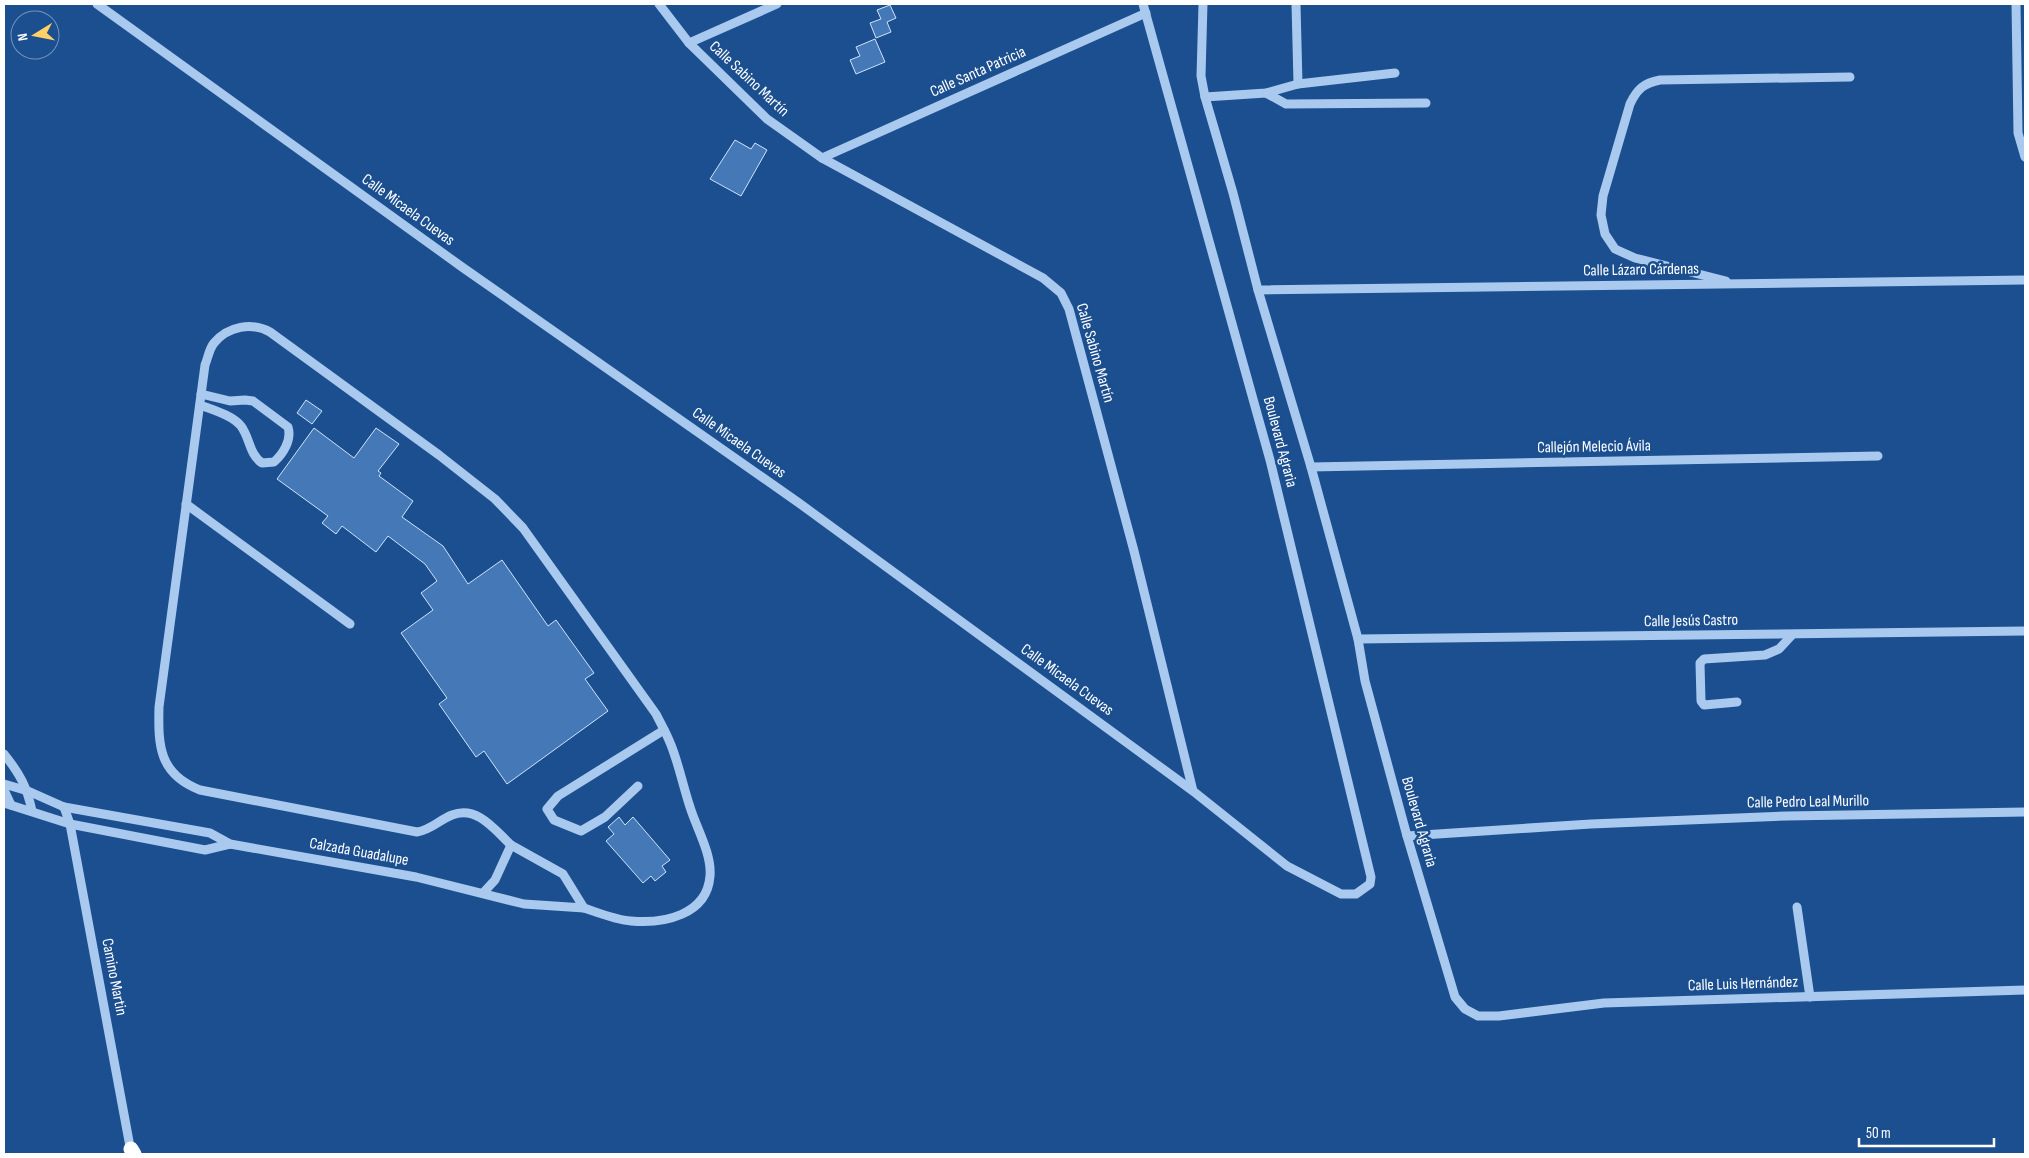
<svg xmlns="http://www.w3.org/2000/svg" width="2029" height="1158" font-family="'Sofia Sans Condensed',sans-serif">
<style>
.building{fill:#4478b7;stroke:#cfe3fa}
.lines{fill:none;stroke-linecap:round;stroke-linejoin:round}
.minor{stroke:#a9c9ee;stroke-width:9}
.highway{stroke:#fff;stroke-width:15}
.labels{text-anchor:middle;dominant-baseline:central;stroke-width:5;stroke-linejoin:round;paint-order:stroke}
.street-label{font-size:16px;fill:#fff;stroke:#1b4f8f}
</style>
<rect width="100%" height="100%" fill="#1b4f8f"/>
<g class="building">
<path d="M890 5 896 18 887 22 891 32 876 38 870 23 881 19 877 10Z"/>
<path d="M875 39 885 62 856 74 850 60 860 56 856 47Z"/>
<path d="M735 140 751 149 755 143 767 150 741 196 710 179Z"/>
<path d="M306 400 322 411 312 424 297 413Z"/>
<path d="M314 428 354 458 376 428 399 444 378 471 381 473 379 476 413 501 402 517 443 546 468 584 502 560 548 626 556 620 594 673 585 679 608 711 507 784 484 751 476 757 439 704 447 698 401 633 433 610 421 593 437 581 425 564 388 536 376 552 342 526 336 534 322 523 328 516 277 479Z"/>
<path d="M619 817 625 825 633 817 670 860 662 866 666 872 655 881 651 876 643 883 606 841 614 834 608 827Z"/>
</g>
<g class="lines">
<g class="minor">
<path d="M97 4 462 267 799 503 1193 791 1287 866 1341 894H1356L1370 884 1371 877 1270 460 1143 4"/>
<path d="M659 4 689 43 767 119 822 158 1043 278 1061 293 1069 309 1134 551 1193 791"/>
<path d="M1203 4 1201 76 1205 97 1233 193 1258 290 1311 467 1358 639 1365 681 1407 836 1455 997 1465 1009 1478 1016H1499L1604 1003 2025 990"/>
<path d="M1296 4 1298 84"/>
<path d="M2016 4 2018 133 2025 157"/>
<path d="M689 43 777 4"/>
<path d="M1266 93 1286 104 1426 103"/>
<path d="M1205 97 1266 93 1298 84 1395 73"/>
<path d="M822 158 1146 13"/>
<path d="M1726 281 1635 258 1615 249 1605 234 1601 215 1603 196 1630 104C1637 89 1644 83 1660 80L1850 77"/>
<path d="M1258 290 2025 280"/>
<path d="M200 405C213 410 232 415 241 426 250 438 249 454 262 463L274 462C283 454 292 440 288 427L253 401 245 400 230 401 201 394"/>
<path d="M1311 467 1878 456"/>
<path d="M186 504 350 624"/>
<path d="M1358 639 2025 631"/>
<path d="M1737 702 1704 705 1701 701 1700 663 1704 659 1765 655 1779 649 1792 635"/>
<path d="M4 754C20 774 27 787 32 811"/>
<path d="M4 784 28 791 64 807 210 833 230 844 416 877 524 904 584 908 563 874 511 845"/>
<path d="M638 786 605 817 581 831 554 820 547 809 558 796 664 730"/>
<path d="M4 790 11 805"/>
<path d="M4 803 70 824 205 850 230 844"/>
<path d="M64 807 70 824 131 1152"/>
<path d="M1407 836 1591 824 1787 816 2025 812"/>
<path d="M483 893 495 880 511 845C495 830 477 805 452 815 439 820 431 830 417 832L200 790C159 774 158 746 159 707L205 365C208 358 209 349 214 343 228 326 252 322 270 332L439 455 495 499 523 528 656 714C661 724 667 734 671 745 679 765 683 786 690 807 696 827 712 854 710 876 707 915 664 924 631 921 616 920 599 913 584 908"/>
<path d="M1797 907 1810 997"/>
</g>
<path class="highway" d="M131 1149 134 1154"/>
</g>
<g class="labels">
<g class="street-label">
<text transform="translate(978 72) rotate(-24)">Calle Santa Patricia</text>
<text transform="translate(749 79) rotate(43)">Calle Sabino Martín</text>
<text transform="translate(408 210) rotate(36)">Calle Micaela Cuevas</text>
<text transform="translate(1641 270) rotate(-1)">Calle Lázaro Cárdenas</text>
<text transform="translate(1095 353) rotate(74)">Calle Sabino Martín</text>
<text transform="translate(1280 442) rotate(75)">Boulevard Agraria</text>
<text transform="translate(739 443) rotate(35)">Calle Micaela Cuevas</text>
<text transform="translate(1594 447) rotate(-1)">Callejón Melecio Ávila</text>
<text transform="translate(1691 621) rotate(-1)">Calle Jesús Castro</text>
<text transform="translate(1067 680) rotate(36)">Calle Micaela Cuevas</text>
<text transform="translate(1808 802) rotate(-1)">Calle Pedro Leal Murillo</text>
<text transform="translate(1419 822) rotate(74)">Boulevard Agraria</text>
<text transform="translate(359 852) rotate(10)">Calzada Guadalupe</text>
<text transform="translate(114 977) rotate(79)">Camino Martin</text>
<text transform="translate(1743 984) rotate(-2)">Calle Luis Hernández</text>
</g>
</g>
<rect width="2029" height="1158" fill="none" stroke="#ffffff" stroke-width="10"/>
<g transform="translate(35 35) rotate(260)"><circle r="24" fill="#1b4f8f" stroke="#7695bc"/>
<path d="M0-4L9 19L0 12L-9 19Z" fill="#ffd166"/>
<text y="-8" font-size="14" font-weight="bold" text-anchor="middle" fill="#ffffff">N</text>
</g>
<path d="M1859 1138v8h135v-8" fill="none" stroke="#ffffff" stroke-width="2.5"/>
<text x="1866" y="1138" font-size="15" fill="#ffffff" stroke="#1b4f8f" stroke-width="4" paint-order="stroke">50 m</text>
</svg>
